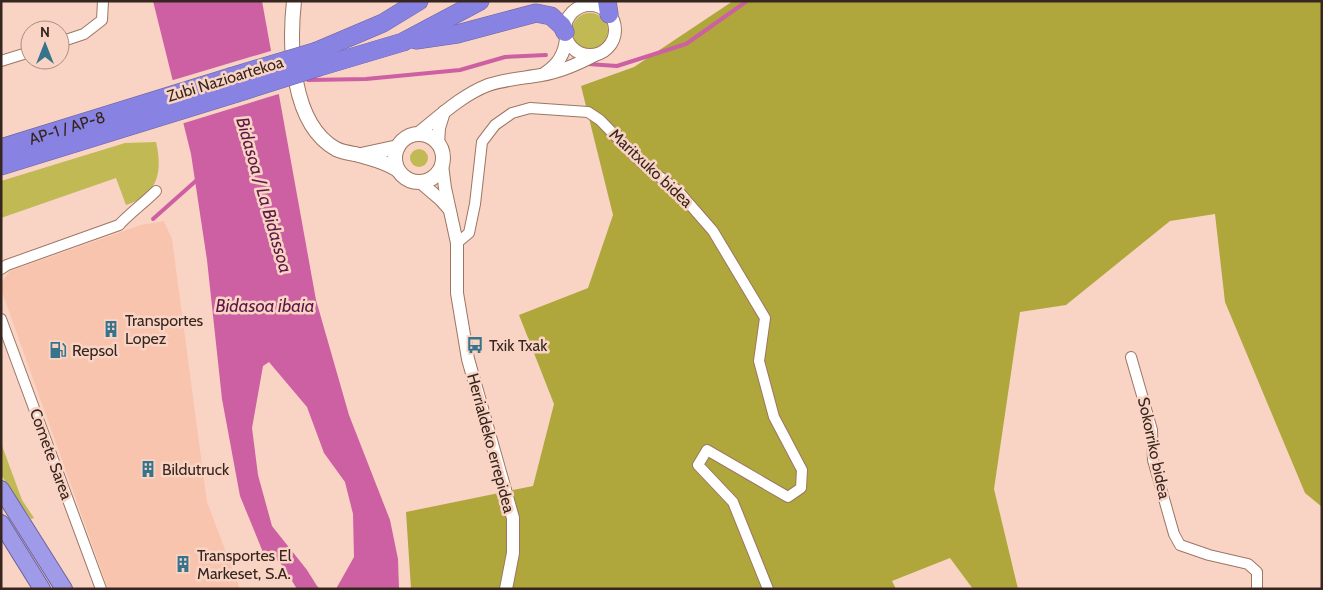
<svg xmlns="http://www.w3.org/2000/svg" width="1323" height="590" font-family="Cabin,sans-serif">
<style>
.built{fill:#f9c4ad}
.green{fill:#c1b954}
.forest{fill:#b0a73c}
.water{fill:#cd5fa3}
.pier{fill:#f9d4c4}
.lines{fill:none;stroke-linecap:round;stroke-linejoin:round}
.stream{stroke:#cd5fa3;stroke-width:4}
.minor-casing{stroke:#9e7563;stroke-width:12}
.tertiary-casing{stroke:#9e7563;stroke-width:14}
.secondary-casing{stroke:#9e7563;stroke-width:16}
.trunk-casing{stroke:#6c629e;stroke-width:18}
.motorway-casing{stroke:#6c629e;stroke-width:19}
.minor{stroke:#fff;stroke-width:10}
.tertiary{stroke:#fff;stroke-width:12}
.secondary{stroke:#fff;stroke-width:14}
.trunk{stroke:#a09be8;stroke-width:16}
.motorway{stroke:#8882e2;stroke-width:18}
.motorway-bridge-casing{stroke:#6c629e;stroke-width:19;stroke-linecap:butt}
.motorway-bridge{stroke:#8882e2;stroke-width:18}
.labels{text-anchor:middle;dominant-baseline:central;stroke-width:5;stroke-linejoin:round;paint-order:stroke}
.street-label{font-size:16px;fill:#37261f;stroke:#f9d4c4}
.poi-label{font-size:16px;fill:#37261f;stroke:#f9d4c4;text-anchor:start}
.water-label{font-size:18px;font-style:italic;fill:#5d1845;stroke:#f9d4c4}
</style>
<rect width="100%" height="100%" fill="#f9d4c4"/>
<path class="built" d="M164 221 172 239 207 502 240 589H108L1 289V283L10 271 141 225Z"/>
<g class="green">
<circle cx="590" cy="31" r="18"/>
<path d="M156 142C163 172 158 195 126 205L116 178 1 218V181L125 143Z"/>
<circle cx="419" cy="158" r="9"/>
<path d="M1 443 22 500 34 518 31 519 1 475Z"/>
</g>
<path class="forest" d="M733 1H1322V507L1305 493 1225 302 1215 214 1170 221 1066 305 1020 312 994 489 1018 589H973L950 558 892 581 896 589H411L406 512 533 486 554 404 519 315 588 288 613 215 581 86 634 67Z"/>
<path class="water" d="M153 1H262L316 300 349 415 390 520 398 559 399 589H336L354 557 353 514 345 482 324 453 307 407 269 362 263 366 252 428 258 475 272 526 307 570 317 586 320 589H297L282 565 277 560 267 562 240 496 222 399 207 260 191 154Z"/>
<path class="pier" d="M274 50 282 93 181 124 170 81Z"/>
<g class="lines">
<g class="stream">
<path d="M588 64 617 66 686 44 747 1"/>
<path d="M308 80 366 79 460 70 505 57 546 55"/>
<path d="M153 219 198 179"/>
</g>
<g class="minor-casing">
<g id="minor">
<path d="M60 42 84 34 102 20 103 1"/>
<path d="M1 61 30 52"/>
<path d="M457 243 469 233 475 204 482 142 495 125 512 113 530 108 588 112 600 120 642 163 679 192 713 231 765 318 759 361 774 417 802 470 801 488 788 497 707 450 698 465 733 502 768 589"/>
<path d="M1 269 7 265 119 225C130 213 144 203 156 191"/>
<path d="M1 319 101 589"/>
<path d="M1131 357 1152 430 1153 460 1174 534 1180 545 1209 555 1248 564 1257 572V589"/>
</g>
</g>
<g class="tertiary-casing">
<g id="tertiary">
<circle cx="590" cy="30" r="25"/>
<path d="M545 73C558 65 565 53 566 38"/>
<path d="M416 135C439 117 460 96 488 85 506 79 524 78 541 75 561 72 578 64 595 55"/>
<path d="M438 144 439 128 444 112"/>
<path d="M442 165 445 188 457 243V293L468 359 513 518V553L506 589"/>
<path d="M420 182 441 200 449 209"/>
</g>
</g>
<g class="secondary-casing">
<g id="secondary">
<path d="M294 1C289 46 291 124 336 149 342 152 349 153 355 154 370 158 385 162 398 170"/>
<circle cx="419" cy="158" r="24"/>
<path d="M361 155 398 147"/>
</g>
</g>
<g class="trunk-casing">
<g id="trunk">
<path d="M1 489 64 589"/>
<path d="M1 523 42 589"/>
</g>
</g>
<g class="motorway-casing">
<g id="motorway">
<path d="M607 1 609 14"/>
<path d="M416 40 457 34 536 13 551 16 562 26 565 32"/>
<path d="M317 51 383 23 419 1"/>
<path d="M319 67 403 42 480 1"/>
<path id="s1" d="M1 148 230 77"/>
<path d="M1 166 234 94"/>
</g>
</g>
<use href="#minor" class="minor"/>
<use href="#tertiary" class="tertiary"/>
<use href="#secondary" class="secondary"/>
<use href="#trunk" class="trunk"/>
<use href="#motorway" class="motorway"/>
<g class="motorway-bridge-casing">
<g id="motorway-bridge">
<path d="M230 77 317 51"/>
<path d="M234 94 319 67"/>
</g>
</g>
<use href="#motorway-bridge" class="motorway-bridge"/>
</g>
<defs>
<g id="building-bare" transform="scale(1.35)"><path d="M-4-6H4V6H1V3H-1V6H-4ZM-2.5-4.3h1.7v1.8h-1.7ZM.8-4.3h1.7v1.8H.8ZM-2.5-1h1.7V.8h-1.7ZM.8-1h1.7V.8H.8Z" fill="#37748b" stroke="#f9d4c4" stroke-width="2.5" paint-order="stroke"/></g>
<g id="bus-bare" transform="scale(1.35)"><path d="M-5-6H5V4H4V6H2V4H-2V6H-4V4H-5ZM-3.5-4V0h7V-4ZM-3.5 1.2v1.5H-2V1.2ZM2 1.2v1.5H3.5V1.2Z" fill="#37748b" stroke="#f9d4c4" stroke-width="2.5" paint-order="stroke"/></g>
<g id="fuel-bare" transform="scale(1.35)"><path d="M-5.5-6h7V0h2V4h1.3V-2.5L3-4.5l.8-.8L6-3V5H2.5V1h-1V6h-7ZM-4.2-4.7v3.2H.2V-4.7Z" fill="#37748b" stroke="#f9d4c4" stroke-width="2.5" paint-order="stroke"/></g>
</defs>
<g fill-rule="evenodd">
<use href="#building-bare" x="111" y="329"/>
<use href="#bus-bare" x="475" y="345"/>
<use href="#fuel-bare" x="58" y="350"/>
<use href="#building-bare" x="148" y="469"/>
<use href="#building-bare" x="183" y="564"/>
</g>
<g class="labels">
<g class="street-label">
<text transform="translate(225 79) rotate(-17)">Zubi Nazioartekoa</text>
<text stroke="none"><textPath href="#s1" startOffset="69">AP-1 / AP-8</textPath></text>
<text transform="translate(651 168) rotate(43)">Maritxuko bidea</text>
<text transform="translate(491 443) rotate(75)">Herrialdeko errepidea</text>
<text transform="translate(1154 448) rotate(78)">Sokorriko bidea</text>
<text transform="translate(51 454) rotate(70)">Comete Sarea</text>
</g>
<g class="poi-label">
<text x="125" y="320">Transportes<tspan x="125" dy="18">Lopez</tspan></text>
<text x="489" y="345">Txik Txak</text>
<text x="72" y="350">Repsol</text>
<text x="162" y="469">Bildutruck</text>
<text x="197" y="555">Transportes El<tspan x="197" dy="18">Markeset, S.A.</tspan></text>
</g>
<g class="water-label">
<text transform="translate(264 195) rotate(74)">Bidasoa / La Bidassoa</text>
<text x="265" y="306">Bidasoa ibaia</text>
</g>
</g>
<rect width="1323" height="590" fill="none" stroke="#37261f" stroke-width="5"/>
<g transform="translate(45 45)"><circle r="24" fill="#f9d4c4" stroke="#ab8e82"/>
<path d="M0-4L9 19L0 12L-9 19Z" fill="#37748b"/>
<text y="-8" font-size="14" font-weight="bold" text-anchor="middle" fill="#37261f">N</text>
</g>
</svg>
